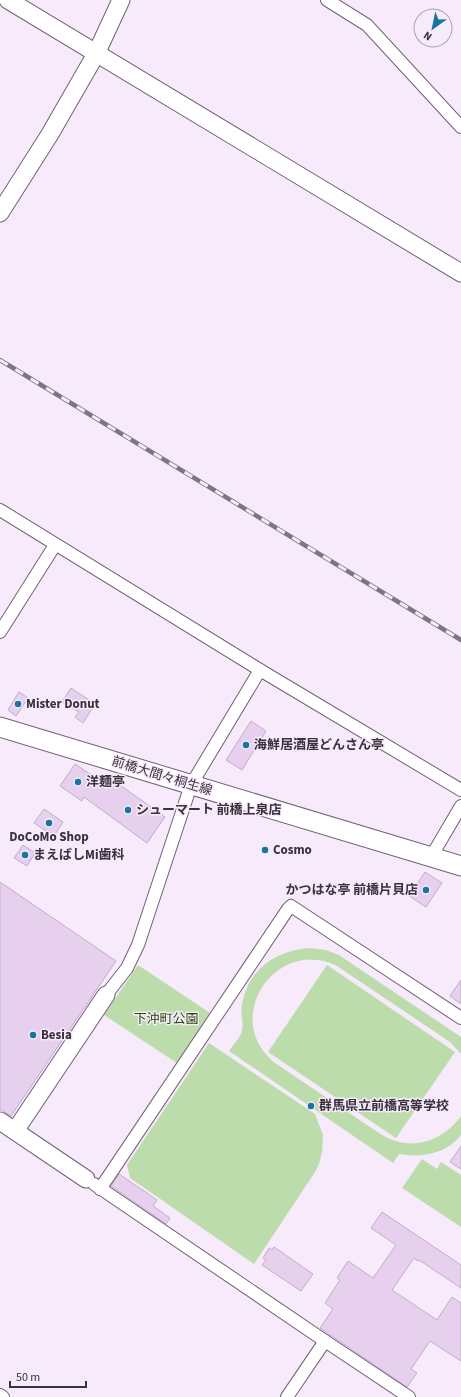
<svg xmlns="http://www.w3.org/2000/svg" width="461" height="1397" font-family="'Source Sans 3','Noto Sans JP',sans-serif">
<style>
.green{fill:#bcdcac}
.building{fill:#e6d0ee;stroke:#c2adca}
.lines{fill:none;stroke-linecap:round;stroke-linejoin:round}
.street-casing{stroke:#725f78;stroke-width:14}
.secondary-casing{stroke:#725f78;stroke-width:19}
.primary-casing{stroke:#725f78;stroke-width:21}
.street{stroke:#fff;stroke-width:12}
.secondary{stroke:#fff;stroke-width:17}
.primary{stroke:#fff;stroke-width:19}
.rail-casing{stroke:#7f7582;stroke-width:4.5}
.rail{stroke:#f7eafb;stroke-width:3;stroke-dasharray:9;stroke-linecap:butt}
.poi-dot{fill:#1974a2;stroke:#f7eafb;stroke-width:1.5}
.labels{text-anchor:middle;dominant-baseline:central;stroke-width:3;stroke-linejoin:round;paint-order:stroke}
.poi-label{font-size:13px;font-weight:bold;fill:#39313c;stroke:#f7eafb;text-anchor:start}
.street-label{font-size:13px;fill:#39313c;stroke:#f7eafb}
.park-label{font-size:13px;fill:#224a01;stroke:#f7eafb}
</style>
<rect width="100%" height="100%" fill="#f7eafb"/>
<g class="green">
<path d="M309 948 326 950 339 955 455 1033 461 1037V1054L450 1042 337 966C276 936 220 1019 275 1063L382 1135C411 1152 442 1142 461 1116V1135C446 1154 422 1158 399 1154L393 1163 229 1051C233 1045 241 1037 242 1030 244 1023 240 1013 242 1005 248 969 275 951 309 948Z"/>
<path d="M138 965 210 1013 177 1063 104 1015Z"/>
<path d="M327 965 455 1052 396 1138 268 1052Z"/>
<path d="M209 1043 315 1114 323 1135 322 1152 319 1164 315 1172 254 1264 130 1178 127 1165Z"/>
<path d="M422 1159 437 1169 441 1162 461 1175V1227L402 1188Z"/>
</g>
<g class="building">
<path d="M71 688 95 704 83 723 75 717 79 712 62 702Z"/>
<path d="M19 692 28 698 16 716 8 710Z"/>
<path d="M251 721 266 731 242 770 226 760Z"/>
<path d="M75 764 105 784 110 778 165 817 147 843 84 797 82 801 60 786Z"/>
<path d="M44 809 63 822 54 836 34 823Z"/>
<path d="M23 845 35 853 27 866 14 858Z"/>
<path d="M425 872 442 883 426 907 409 896Z"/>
<path d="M0 882 116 961 11 1116 0 1109Z"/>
<path d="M461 980V1004L450 996Z"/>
<path d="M461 1146V1169L450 1162Z"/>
<path d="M119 1174 157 1200 153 1206 170 1218 166 1224 111 1186Z"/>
<path d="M382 1212 461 1265V1288L419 1260 418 1261 414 1258 392 1290 437 1320 452 1297 461 1303V1361L430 1341 411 1369 417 1373 407 1387 320 1328 333 1309 325 1303 340 1280 337 1278 348 1261 373 1278 396 1245 371 1228Z"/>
<path d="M274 1247 313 1274 301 1291 262 1265 266 1260 263 1258 269 1248 272 1250Z"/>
</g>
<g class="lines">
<g class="street-casing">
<g id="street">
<path d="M327 0 367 25 461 127"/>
<path d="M0 510 260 670 461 790"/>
<path d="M0 632 55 545"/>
<path d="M431 857 461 806"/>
<path d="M106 995 127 968 138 945 191 785 260 670"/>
<path d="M94 1184 325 1341 409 1397"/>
<path d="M100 1189 288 909 291 906 461 1018"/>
<path d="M0 1395 3 1397"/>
<path d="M287 1397 325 1341"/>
</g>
</g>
<g class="secondary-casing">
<g id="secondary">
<path d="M8 0 461 273"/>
<path d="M0 213 50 134 96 54 121 0"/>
<path d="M0 1121 86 1179"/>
<path d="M15 1131 106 995"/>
</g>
</g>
<g class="primary-casing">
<path id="primary" d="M0 727 461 866"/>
</g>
<use href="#street" class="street"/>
<use href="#secondary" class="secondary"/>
<use href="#primary" class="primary"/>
<g class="rail-casing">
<path id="rail" d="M0 360 461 640"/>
</g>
<use href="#rail" class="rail"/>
</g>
<g class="poi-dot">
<circle cx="18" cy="704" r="4"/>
<circle cx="246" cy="745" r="4"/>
<circle cx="78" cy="782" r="4"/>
<circle cx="128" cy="810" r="4"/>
<circle cx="49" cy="823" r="4"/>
<circle cx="265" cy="850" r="4"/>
<circle cx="25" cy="855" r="4"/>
<circle cx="426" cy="890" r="4"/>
<circle cx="33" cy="1035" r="4"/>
<circle cx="311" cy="1106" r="4"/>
</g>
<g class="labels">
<g class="poi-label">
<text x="26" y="704">Mister Donut</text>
<text x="254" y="745">海鮮居酒屋どんさん亭</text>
<text x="86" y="782">洋麺亭</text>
<text x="136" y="810">シューマート 前橋上泉店</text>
<text x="49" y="837" text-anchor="middle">DoCoMo Shop</text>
<text x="273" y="850">Cosmo</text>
<text x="33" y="855">まえばしMi歯科</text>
<text x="418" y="890" text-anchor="end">かつはな亭 前橋片貝店</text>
<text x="41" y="1035">Besia</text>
<text x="319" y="1106">群馬県立前橋高等学校</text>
</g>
<g class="street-label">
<text transform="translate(162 776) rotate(17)">前橋大間々桐生線</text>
</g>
<g class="park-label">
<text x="166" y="1019">下沖町公園</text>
</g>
</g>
<g transform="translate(433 28) rotate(213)"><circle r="19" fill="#f7eafb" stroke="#aba0af"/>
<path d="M0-3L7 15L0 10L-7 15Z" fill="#1974a2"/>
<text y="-6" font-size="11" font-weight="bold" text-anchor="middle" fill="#39313c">N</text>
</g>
<path d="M10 1381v6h76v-6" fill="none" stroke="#39313c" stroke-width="2"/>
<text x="16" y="1381" font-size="12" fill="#39313c" stroke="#f7eafb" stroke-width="3" paint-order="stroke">50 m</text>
</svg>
